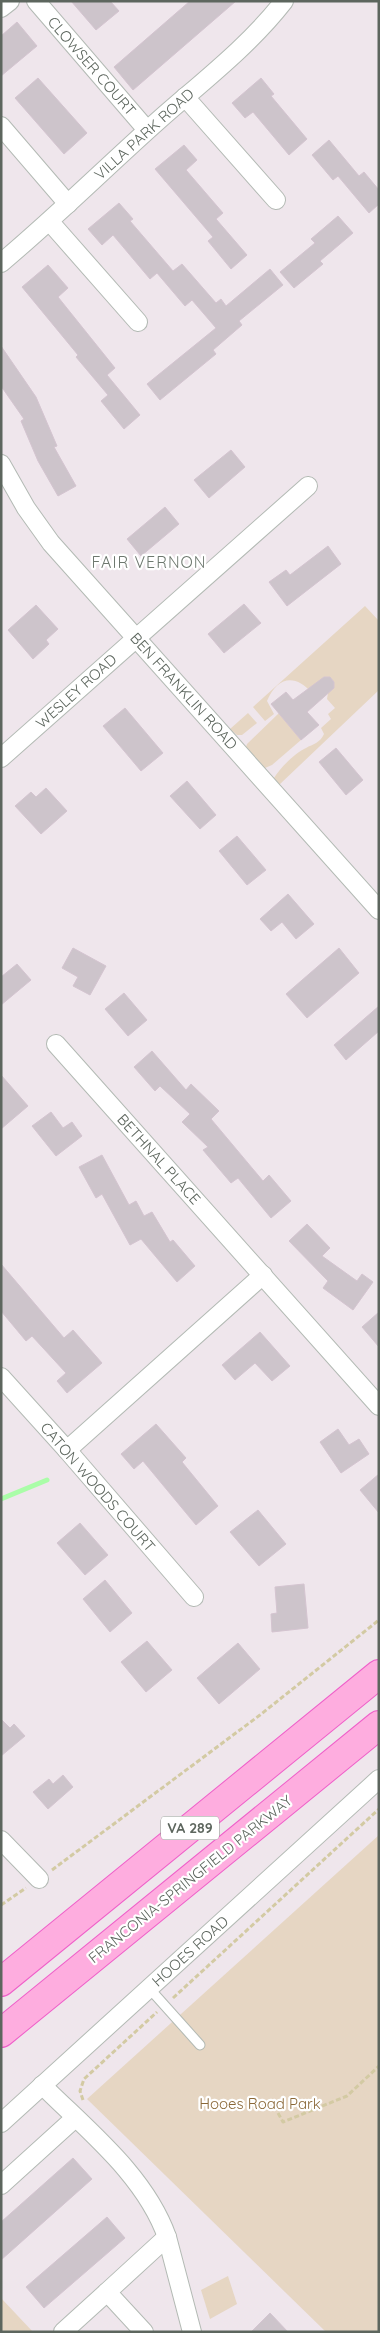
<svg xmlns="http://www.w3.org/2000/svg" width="380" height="2333" font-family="Quicksand,sans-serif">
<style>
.green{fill:#e6d6c3}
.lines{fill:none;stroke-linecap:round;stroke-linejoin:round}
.stream{stroke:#aafda8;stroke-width:5}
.building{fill:#cdc4cb;stroke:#d4c4d0}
.lane-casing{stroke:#b3bab4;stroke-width:11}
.street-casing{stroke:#b3bab4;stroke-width:20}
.primary-casing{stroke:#ef5fc9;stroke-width:30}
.path{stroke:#d3caa3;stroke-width:3;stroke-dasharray:5 2.5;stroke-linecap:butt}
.lane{stroke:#fff;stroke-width:9}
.street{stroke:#fff;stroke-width:18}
.primary{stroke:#feaddf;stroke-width:28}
.labels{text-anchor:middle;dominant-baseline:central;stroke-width:4.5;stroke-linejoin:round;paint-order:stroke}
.shield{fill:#fff;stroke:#8e948e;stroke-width:1}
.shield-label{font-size:14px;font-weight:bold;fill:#5d665e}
.street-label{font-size:15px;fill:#5d665e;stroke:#fff}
.park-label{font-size:15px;fill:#8a6838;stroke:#fff}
.neighbourhood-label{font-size:16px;letter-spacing:1px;fill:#6e786f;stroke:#fff}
</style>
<rect width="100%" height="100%" fill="#efe6ec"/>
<g class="green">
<path d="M365 606 379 621V690L279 785 274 778C280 768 295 753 306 748 313 744 320 743 324 734L321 728 331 719 328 714 335 708 327 699 328 693 334 688V682L330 677H324L312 693C295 673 277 677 267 701L274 714 265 721 253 707Z"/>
<path d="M248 713 257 723 242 735H237L230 729Z"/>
<path d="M279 713 301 740 272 765 265 768 246 747 247 744Z"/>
<path d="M379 1835V2332H326L87 2099Z"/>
<path d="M228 2276 237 2304 210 2319 201 2290Z"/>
<path d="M1 2298 33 2332H1Z"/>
</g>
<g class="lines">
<path class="stream" d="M1 1499 47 1480"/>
</g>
<g class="building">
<path d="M71 1H110L119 11 96 30Z"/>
<path d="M190 1H236L133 90 114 67Z"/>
<path d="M17 22 37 46 1 76V36Z"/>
<path d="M38 78 87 133 64 154 15 98Z"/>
<path d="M261 78 274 94 271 96 307 139 289 155 253 112 245 118 232 103Z"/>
<path d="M329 140 359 176 364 172 379 190V204L369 213 338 176 333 180 312 155Z"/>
<path d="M184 145 197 160 186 170 223 213 216 219 247 255 231 269 208 241 213 237 155 169Z"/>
<path d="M119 203 133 219 130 221 173 271 182 264 216 303 221 299 226 306 270 269 283 285 239 321 242 325 213 350 216 354 160 400 147 384 216 328 192 300 185 306 157 273 150 279 113 235 102 245 88 229Z"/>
<path d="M338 216 353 233 320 261 323 264 294 288 280 272 315 243 311 239Z"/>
<path d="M48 265 68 288 58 297 115 368 107 375 140 415 124 429 101 401 108 395 76 357 78 355 22 287Z"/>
<path d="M1 346 36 397 57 446 54 447 76 486 58 496 38 461 21 421 24 419 1 386Z"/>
<path d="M231 450 245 467 209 498 194 480Z"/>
<path d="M165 507 179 524 141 556 127 539Z"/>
<path d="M328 546 341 564 287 606 269 582 286 570 290 575Z"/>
<path d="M244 604 261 623 224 653 208 634Z"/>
<path d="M36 605 58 629 46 640 49 644 33 659 8 630Z"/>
<path d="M324 677H330L334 682V688L307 712 319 725 301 740 271 704 286 692 293 700Z"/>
<path d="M125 708 163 753 141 771 103 726Z"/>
<path d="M336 748 363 780 346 795 319 762Z"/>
<path d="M187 781 216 815 200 829 170 796Z"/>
<path d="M46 788 67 811 41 834 15 806 31 792 36 797Z"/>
<path d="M237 836 266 870 247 885 219 851Z"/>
<path d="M288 894 314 924 296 939 282 922 271 931 260 919Z"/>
<path d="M73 948 106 966 90 995 73 986 78 977 62 968Z"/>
<path d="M339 948 359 973 307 1018 286 994Z"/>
<path d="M17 964 31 980 1 1005V977Z"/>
<path d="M124 993 147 1020 128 1036 105 1009Z"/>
<path d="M379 1006V1031L346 1060 334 1045Z"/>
<path d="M152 1051 186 1090 191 1084 219 1111 211 1119 263 1181 269 1175 291 1201 271 1218 238 1178 231 1183 203 1150 208 1147 182 1122 190 1114 160 1086 155 1091 134 1067Z"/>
<path d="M1 1075 28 1106 1 1129Z"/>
<path d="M51 1112 63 1128 72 1122 82 1136 56 1156 32 1126Z"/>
<path d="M102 1155 129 1205 136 1201 144 1216 152 1212 170 1242 173 1240 195 1266 177 1282 141 1239 130 1245 102 1194 96 1198 79 1167Z"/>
<path d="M307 1224 330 1248 322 1256 357 1281 362 1274 373 1282 353 1310 323 1288 328 1281 289 1241Z"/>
<path d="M1 1264 64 1338 73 1330 102 1363 67 1393 57 1381 66 1373 32 1336 26 1341 1 1311Z"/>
<path d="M379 1312V1347L362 1327Z"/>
<path d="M260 1332 290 1366 272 1381 255 1363 235 1380 222 1365Z"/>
<path d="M156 1424 186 1458 182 1462 218 1506 196 1525 143 1461 134 1469 121 1454Z"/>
<path d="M338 1429 349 1445 359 1439 369 1454 341 1473 320 1442Z"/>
<path d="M379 1474V1513L360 1490Z"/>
<path d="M258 1510 286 1544 259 1566 230 1532Z"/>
<path d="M80 1523 108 1555 85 1575 57 1543Z"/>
<path d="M105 1580 132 1613 110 1632 83 1599Z"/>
<path d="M304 1584 308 1628 272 1632 271 1614 277 1613 275 1587Z"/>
<path d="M147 1641 172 1670 146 1692 121 1662Z"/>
<path d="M238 1643 260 1669 219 1704 197 1678Z"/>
<path d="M1 1719 10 1728 14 1724 25 1736 1 1756Z"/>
<path d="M63 1775 73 1787 48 1809 33 1792 49 1779 53 1784Z"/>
<path d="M73 2158 92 2179 1 2260V2222Z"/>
<path d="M107 2217 125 2238 44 2308 26 2287Z"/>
<path d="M270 2313 288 2332H251Z"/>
</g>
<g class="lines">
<g class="lane-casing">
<path id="lane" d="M149 1988 200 2045"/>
</g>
<g class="street-casing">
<g id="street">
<path d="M36 1 147 130"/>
<path d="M1 8 10 1"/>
<path d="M185 97 276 200"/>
<path d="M1 126 68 204"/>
<path d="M50 222 138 322"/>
<path d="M1 263C56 217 106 167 160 119 202 82 249 46 284 1"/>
<path d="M1 464 26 508 51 543 379 910"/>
<path d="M1 758 308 486"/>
<path d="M56 1044 379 1406"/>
<path d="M1 1377 67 1450 194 1597"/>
<path d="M67 1450 263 1275"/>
<path d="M1 1840 39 1879"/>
<path d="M42 2085C87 2130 145 2175 167 2237L192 2332"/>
<path d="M1 2123 379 1779"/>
<path d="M1 2185 75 2118"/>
<path d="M107 2292 167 2237"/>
<path d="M63 2332 107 2292 144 2332"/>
</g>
</g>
<g class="primary-casing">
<g id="primary">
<path d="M1 1982 379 1674"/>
<path d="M1 2033 379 1725"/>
</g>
</g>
<g class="path">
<path d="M52 1870 260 1715 379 1620"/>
<path d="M1 1905 26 1888"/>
<path d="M173 1998 379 1809"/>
<path d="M83 2100 80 2091 84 2079 157 2012"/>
<path d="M278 2113 283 2122 347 2096 379 2066"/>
</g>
<use href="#lane" class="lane"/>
<use href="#street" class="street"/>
<use href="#primary" class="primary"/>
</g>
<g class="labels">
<rect class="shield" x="161" y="1816.5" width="58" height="23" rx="4"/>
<g class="shield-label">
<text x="190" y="1828">VA 289</text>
</g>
<g class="street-label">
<text transform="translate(92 66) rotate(49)">CLOWSER COURT</text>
<text transform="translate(144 134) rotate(-42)">VILLA PARK ROAD</text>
<text transform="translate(76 691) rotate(-42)">WESLEY ROAD</text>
<text transform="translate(184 691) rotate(48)">BEN FRANKLIN ROAD</text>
<text transform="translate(159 1159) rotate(48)">BETHNAL PLACE</text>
<text transform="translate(98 1487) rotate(49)">CATON WOODS COURT</text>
<text transform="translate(190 1879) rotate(-39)">FRANCONIA-SPRINGFIELD PARKWAY</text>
<text transform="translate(190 1951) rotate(-42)">HOOES ROAD</text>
</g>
<g class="park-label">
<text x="260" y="2103">Hooes Road Park</text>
</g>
<g class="neighbourhood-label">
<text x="149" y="562">FAIR VERNON</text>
</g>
</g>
<rect width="380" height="2333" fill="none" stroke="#5d665e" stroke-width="5"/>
</svg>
